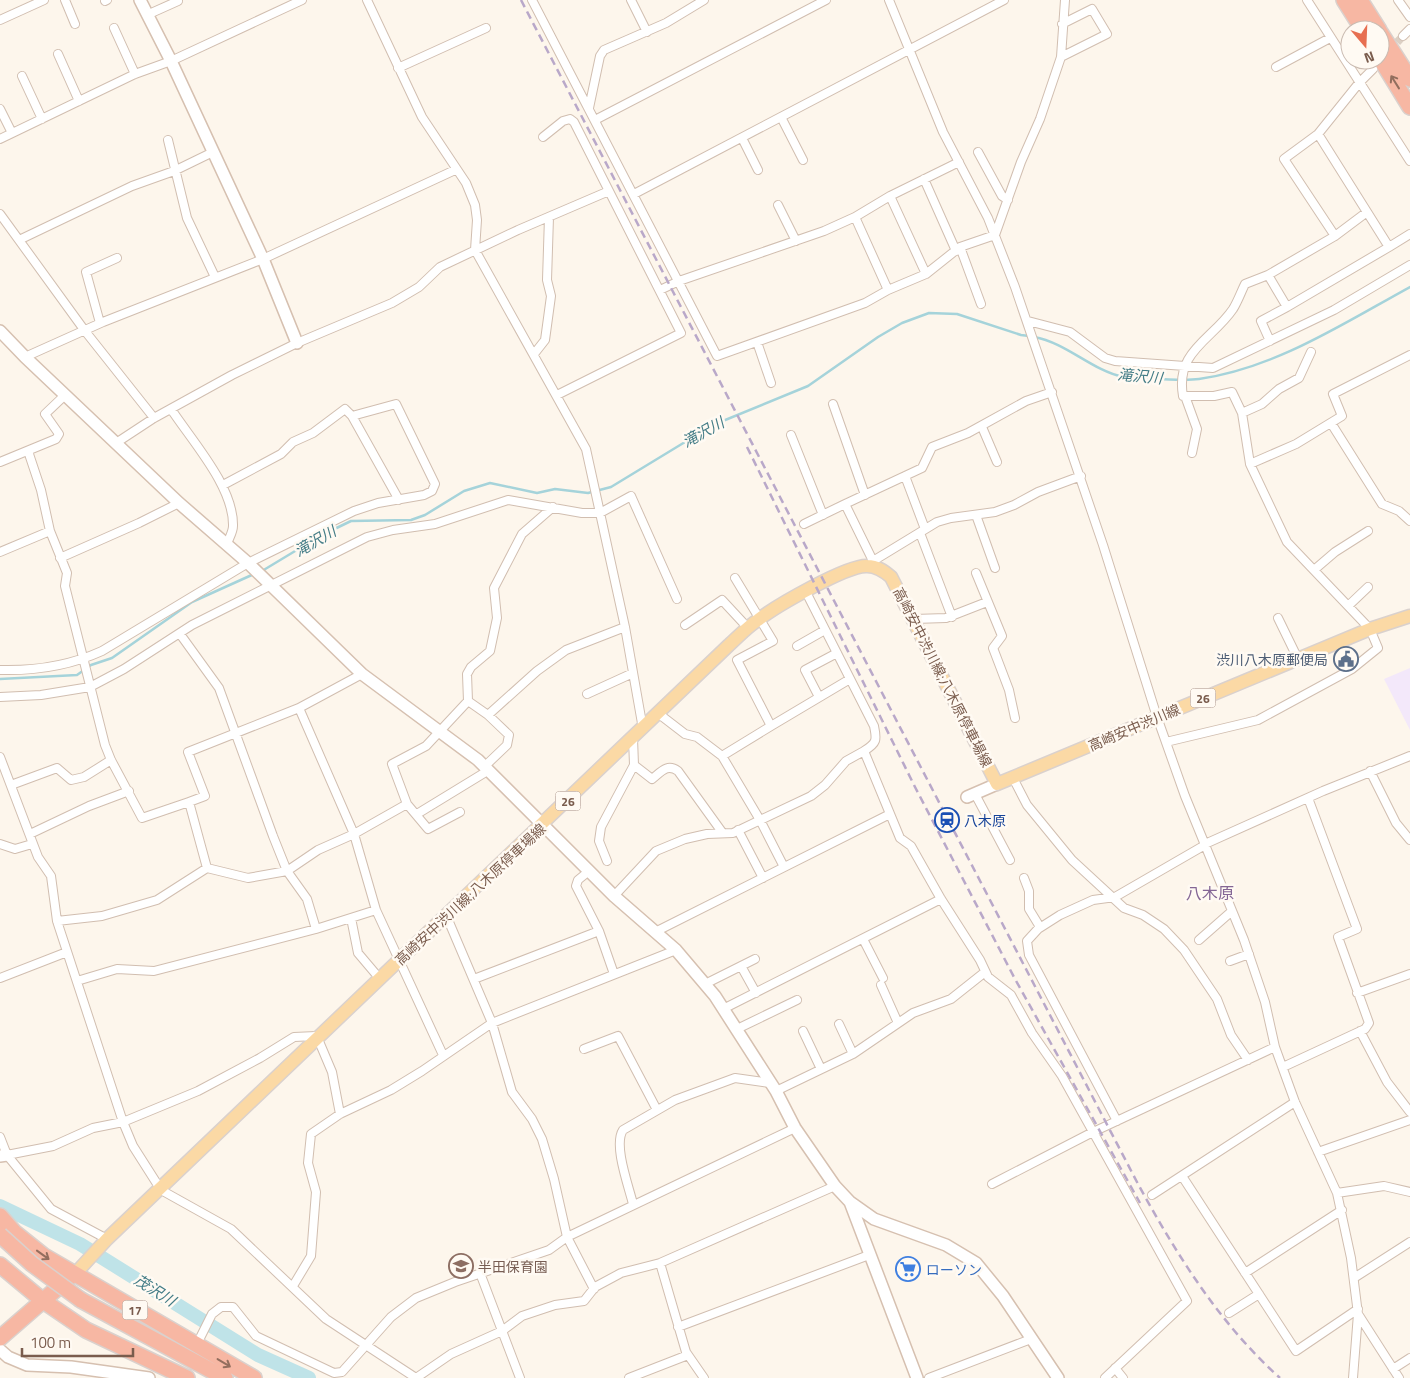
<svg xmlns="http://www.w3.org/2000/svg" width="1410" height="1378" viewBox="0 0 1410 1378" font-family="'Titillium Web','Noto Sans JP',sans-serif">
	<rect width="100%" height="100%" fill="#fdf6ec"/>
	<path fill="#f3e8fa" d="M1410,668V730L1384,679Z"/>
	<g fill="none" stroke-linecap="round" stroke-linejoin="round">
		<path stroke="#a5d3da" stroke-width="2.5" d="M1034,337C1067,343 1091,370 1123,377C1133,379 1144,378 1154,379C1169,379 1184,381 1199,379C1276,368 1344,323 1410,287
			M262,571L320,536L351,521L411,520L425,515L464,491L490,483L537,493L555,489L588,493L611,487L713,425L808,386L878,337L902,323L929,313L957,314L1021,335L1029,336
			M0,679L77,675L91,665L112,658L192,602L254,574"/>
		<path stroke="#bfe3e8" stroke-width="14" d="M0,1206L80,1244L258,1355L309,1378"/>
		<path stroke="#dcd0c4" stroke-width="8" stroke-dasharray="8 4" stroke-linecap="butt" d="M1389,51L1403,36"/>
		<defs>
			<path id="street" d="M65,0L75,24
				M367,0L422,117L466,183L475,205L477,220L475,250L586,449L625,627L643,729
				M532,0L717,356L865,303L888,290L926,274L960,247L995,235L1021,162L1040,119L1061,57L1065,0
				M631,0L647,32
				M889,0L943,132L988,218L1015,287L1103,545L1157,717L1185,796L1244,940L1265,1002L1275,1047L1295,1102L1337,1193L1351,1258L1358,1314L1353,1378
				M1307,0L1410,161
				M1398,0L1410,17
				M105,1L107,0
				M149,14L178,1
				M0,20L44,0
				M114,28L135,74
				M1403,36L1410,29
				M58,54L79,101
				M1061,57L1107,34L1092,9L1062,24
				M1276,67L1330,38
				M398,68L486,28
				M22,76L42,119
				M589,108L600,56L604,50L666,23L704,0
				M0,109L12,133
				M781,117L803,160
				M595,120L826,0
				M1318,134L1389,247L1287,307L1268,275L1335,236L1367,212
				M543,137L563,121L570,119L574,122L681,333L557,395
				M742,138L758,170
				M0,139L135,74L171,61L302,0
				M168,140L187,218L215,277
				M978,152L1002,196L1008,200
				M924,179L956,251
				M634,194L1004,0
				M890,196L926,274
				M778,205L796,241
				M0,214L85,331L154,418
				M855,217L888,290
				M1335,236L1284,159L1318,134L1359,83L1373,69
				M19,240L132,186L174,171L213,152
				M960,247L981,304
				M1389,247L1410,234
				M660,290L679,281L824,231L855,217L890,196L959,162
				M1028,321L1070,332L1105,358L1115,361L1213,368L1334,310L1410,265
				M100,323L86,272L117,258
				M1270,341L1261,321L1287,307
				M757,342L771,383
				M534,354L545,340L551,296L547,280L549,217
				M25,357L103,322L263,259L455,170
				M1185,396L1197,429L1192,453
				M833,404L865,495
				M171,409C192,441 234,487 233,526C233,532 229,538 227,544
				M1242,413L1262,404L1279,389L1299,378L1311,352
				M1331,423L1382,504L1399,511L1410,521
				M982,427L997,462
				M791,435L823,515
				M116,443L154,418L232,375L297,343L392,303L419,287L440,267L518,230L609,191
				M28,451L41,490L50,531L67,573L65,586L105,745L111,760L142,818L189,802L207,868L248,878L287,871L318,850L354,834L407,804
				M0,462L56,439L59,434L45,414L65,395
				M1250,464L1296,444L1342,416L1333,394L1410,355
				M905,476L925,529
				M223,485L281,454L293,442L313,433L345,409L352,416L399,500
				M976,515L995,568
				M804,524L845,504
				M920,533L952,617
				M0,552L50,531
				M60,558L139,523L179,503
				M873,561L845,504L922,468L932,447L968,433L1026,401L1052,392
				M873,564V561L937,522L951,518L995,512L1014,505L1038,492L1081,476
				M1314,570L1335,552L1368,531
				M976,573L1002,636L993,648L1009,690L1015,718
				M735,578L773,641L737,660L771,726L850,679
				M806,592L874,726C877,740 877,743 864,751L900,838L911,846L941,899L980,960L988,977L1011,995L1032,1033L1062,1076L1187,1301L1105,1378
				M1348,606L1368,587
				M1278,618L1298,659
				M914,619L946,618L987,602
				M685,625L722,600L748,628
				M180,634L219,688L273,836L287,871L307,899L316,929
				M797,646L825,630
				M0,670C36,671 69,666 102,651L248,563L354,511L378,503L424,495L432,491L435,484L396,404L352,416
				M587,694L633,673
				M0,697L41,695L90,687L124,669L192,625L367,537L393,530L435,524L508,500L582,513H600L631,496L677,599
				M819,697L805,670L837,653
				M468,701L488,715L537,671L566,650L625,627
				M299,708L354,834L376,910
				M659,714L685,734L697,737L722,756L760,820L784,867
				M633,738L634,765L652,779C661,772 667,763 678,771L722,832
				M1166,742L1258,720L1352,669L1378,648L1370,629L1287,542L1250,464L1242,413L1232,392L1214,396H1183C1175,351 1212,340 1233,309C1238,301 1241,292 1245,284L1268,275
				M722,756L771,726
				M0,757L38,857L51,876L57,921L123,1122L133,1146L161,1190L231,1229L326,1319L416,1378L451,1354L502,1331L522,1316L555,1305L584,1301L595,1287L621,1273L660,1263L835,1186
				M485,766L507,745L509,735L488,715
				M1370,771L1396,823L1410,840
				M1013,778L1027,805L1072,860L1124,908L1143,915L1164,929L1184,950L1217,999L1231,1035L1248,1060
				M11,785L57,768L71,780L84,777L111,760
				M975,794L1010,860
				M189,802L205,796L188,752L299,708L362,674
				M460,812L428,829L407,804L392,764L426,746L468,701L467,674L471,667L490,651L497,618L494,588L522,534L553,507
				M417,814L489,770
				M738,830L763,878
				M30,834L89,806L129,791
				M0,844L15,849L32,844
				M1205,844L1323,791L1410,756
				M607,861L599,841L601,827L634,765
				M589,871L578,880L576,886L599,931L614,974
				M1024,878L1029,891V909L1040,927
				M614,896L656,851L685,839L707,834L733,833L811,796L825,785L846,761L864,751
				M446,915L492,1023L512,1092L532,1119L542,1139L554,1179L567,1237L594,1289
				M351,918L358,953L380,979
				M57,921L102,916L157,900L207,868
				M655,932L890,814
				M863,939L883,978
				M1199,940L1232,911
				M1230,961L1249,954
				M741,966L756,993
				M0,978L67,952
				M474,979L599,931
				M77,981L117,969L154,971L316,929L376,910L443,1055
				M705,984L755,959
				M881,985L898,1023
				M1357,993L1410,974
				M723,1009L941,899
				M839,1024L853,1054
				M737,1029L797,1000
				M803,1031L821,1069
				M1360,1031L1387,1082L1410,1112
				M584,1049L618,1036L657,1110
				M1283,1067L1365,1029L1369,1023L1338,937L1357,929L1308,798
				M776,1091L853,1054L913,1013L951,999L985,972
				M1117,1121L1029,955L1027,941L1038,929L1060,915L1093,900L1115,897L1205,845
				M0,1137L7,1155L51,1209L107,1239
				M1318,1152L1410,1120
				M7,1155L53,1146L93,1128L123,1122L198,1091L260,1058L294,1037L316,1036L318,1039L332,1072L340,1114
				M1182,1176L1296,1351L1358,1309
				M992,1184L1091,1133L1275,1047
				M1337,1193L1384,1186L1410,1192
				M1152,1195L1295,1102
				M633,1204C629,1187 613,1145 623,1130L675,1100L735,1078L770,1083
				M660,1263L686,1352L704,1378
				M480,1273L520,1378
				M1245,1273L1342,1210
				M1354,1278L1410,1242
				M293,1286L311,1256L316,1192L308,1163L311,1134L340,1114L391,1090L422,1071L492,1023L676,950
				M1229,1313L1259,1294
				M1358,1314L1399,1378
				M678,1327L869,1255
				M196,1346L212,1314L221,1307H233L256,1336L334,1373L342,1372L391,1317L416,1298L455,1282L549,1250L567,1237L795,1128
				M1115,1368L1123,1378
				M1393,1369L1410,1358
				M629,1378L688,1355
				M929,1378L1031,1339"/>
			<path id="secondary" d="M140,0L171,61L263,259L297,343
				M0,331L25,357L179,503L248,563L362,674L478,760L614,896L676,950L715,996L776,1091L795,1128L835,1186L850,1202L874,1219L946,1245L976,1263L1003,1296L1058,1378
				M967,797L997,784
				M0,1156L7,1155
				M850,1202L917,1378
				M0,1350L8,1357L27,1365L71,1367L149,1378"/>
			<path id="primary" d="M75,1274L107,1239L729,645C738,637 747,627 758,620C776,606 847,565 867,566C877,566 884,571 891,577L997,784L1370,629L1410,616"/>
			<path id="highway" d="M1344,0L1363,30
				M1360,0L1379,30
				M1380,32L1410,79
				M1380,58L1410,107
				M0,1216L14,1232L44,1256L254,1378
				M0,1265L42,1300L86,1330L187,1378
				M81,1300L225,1378
				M0,1338L69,1278"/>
		</defs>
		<use href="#street" stroke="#d1beb0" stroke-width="10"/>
		<use href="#secondary" stroke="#d6c0b0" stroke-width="14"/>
		<use href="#primary" stroke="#dad1cd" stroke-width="15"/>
		<use href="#highway" stroke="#dad1cd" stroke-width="18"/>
		<use href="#street" stroke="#fff" stroke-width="8"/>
		<use href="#secondary" stroke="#fff" stroke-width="11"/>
		<use href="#primary" stroke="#fbd9a5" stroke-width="12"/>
		<use href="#highway" stroke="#f7b7a3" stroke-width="15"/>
		<path stroke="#b9a8c9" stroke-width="2.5" stroke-dasharray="8 5" stroke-linecap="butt" d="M521,0L1138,1184C1177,1255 1219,1323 1280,1378
			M747,447L915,787L1015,979L1140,1203"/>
		<defs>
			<path id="highway-bridge" d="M0,1235L32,1264L81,1300"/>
		</defs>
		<use href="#highway-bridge" stroke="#dad1cd" stroke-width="18" stroke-linecap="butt"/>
		<use href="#highway-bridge" stroke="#f7b7a3" stroke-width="15"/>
	</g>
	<defs><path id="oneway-shaft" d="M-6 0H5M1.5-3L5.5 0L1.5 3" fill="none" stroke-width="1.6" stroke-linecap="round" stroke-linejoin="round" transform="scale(1.25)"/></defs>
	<g stroke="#936e5e">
		<use href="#oneway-shaft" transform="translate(1395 82) rotate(-122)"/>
		<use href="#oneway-shaft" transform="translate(43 1255) rotate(36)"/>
		<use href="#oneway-shaft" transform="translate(224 1363) rotate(31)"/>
	</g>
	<defs>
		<symbol id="civic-ring" viewBox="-11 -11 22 22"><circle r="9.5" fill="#fffaf3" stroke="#5c6f8a" stroke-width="1.5"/><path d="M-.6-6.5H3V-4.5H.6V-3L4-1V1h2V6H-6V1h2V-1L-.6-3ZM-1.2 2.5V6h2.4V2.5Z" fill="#5c6f8a"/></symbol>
		<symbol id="station-ring" viewBox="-11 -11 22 22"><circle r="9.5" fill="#fffaf3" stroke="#1a4fb4" stroke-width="1.5"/><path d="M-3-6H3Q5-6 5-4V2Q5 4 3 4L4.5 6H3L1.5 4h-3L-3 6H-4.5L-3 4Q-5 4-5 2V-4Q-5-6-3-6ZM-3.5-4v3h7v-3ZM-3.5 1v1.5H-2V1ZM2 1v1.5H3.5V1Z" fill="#1a4fb4"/></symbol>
		<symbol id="school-ring" viewBox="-11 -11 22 22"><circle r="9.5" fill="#fffaf3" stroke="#8d6e63" stroke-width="1.5"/><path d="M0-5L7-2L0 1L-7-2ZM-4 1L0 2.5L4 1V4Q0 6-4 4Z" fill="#8d6e63"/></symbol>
		<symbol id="supermarket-ring" viewBox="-11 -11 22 22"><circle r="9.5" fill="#fffaf3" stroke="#3f7fe0" stroke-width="1.5"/><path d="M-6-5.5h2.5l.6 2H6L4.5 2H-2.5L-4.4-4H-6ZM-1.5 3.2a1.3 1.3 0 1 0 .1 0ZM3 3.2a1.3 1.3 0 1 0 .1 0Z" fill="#3f7fe0"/></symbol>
	</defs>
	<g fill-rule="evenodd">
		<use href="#civic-ring" x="1332" y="645" width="28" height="28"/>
		<use href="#station-ring" x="933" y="806" width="28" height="28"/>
		<use href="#school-ring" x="447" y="1252" width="28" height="28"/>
		<use href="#supermarket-ring" x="894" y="1255" width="28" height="28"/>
	</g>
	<g text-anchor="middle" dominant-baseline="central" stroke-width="5" stroke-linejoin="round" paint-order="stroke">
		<g fill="#fffaf3" stroke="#a28b7f" stroke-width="1">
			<rect x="1190.5" y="688.5" width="25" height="19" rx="4"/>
			<rect x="555.5" y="791.5" width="25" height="19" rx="4"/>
			<rect x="122.5" y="1300.5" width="25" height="19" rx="4"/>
		</g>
		<g font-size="12" font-weight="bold" fill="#7a5c4d">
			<text x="1203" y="698">26</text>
			<text x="568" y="801">26</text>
			<text x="135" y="1310">17</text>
		</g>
		<g font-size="14" fill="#4e5e75" stroke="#fffaf3" text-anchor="end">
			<text x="1328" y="659">渋川八木原郵便局</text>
		</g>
		<g font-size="14" fill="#7a5c4d" stroke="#fffaf3">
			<text transform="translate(943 677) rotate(63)">高崎安中渋川線;八木原停車場線</text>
			<text transform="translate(1134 727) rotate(-23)">高崎安中渋川線</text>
			<text transform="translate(470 894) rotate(-43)">高崎安中渋川線;八木原停車場線</text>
		</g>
		<g font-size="14" fill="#164399" stroke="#fffaf3" text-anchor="start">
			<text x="964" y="820">八木原</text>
		</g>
		<g font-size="14" fill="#785e54" stroke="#fffaf3" text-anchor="start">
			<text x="478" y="1266">半田保育園</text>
		</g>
		<g font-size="14" fill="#366cbe" stroke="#fffaf3" text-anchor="start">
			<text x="926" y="1269">ローソン</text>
		</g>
		<g font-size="15" font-style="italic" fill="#437c86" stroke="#fffaf3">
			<text transform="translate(1140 376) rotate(5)">滝沢川</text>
			<text transform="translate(703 432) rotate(-29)">滝沢川</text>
			<text transform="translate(315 541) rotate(-30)">滝沢川</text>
			<text transform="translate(155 1290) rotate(32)">茂沢川</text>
		</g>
		<g font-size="16" fill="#846695" stroke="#fffaf3">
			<text x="1210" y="893">八木原</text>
		</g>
	</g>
	<g transform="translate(1365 45) rotate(161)"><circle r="24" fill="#fffaf3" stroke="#cabbb1"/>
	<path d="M0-4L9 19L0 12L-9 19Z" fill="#e76f51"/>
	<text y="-8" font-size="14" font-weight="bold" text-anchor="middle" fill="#7a5c4d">N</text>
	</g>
	<path d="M22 1348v8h111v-8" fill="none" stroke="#7a5c4d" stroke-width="2.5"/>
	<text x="30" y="1348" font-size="15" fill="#7a5c4d" stroke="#fffaf3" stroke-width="4" paint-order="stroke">100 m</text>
</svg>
